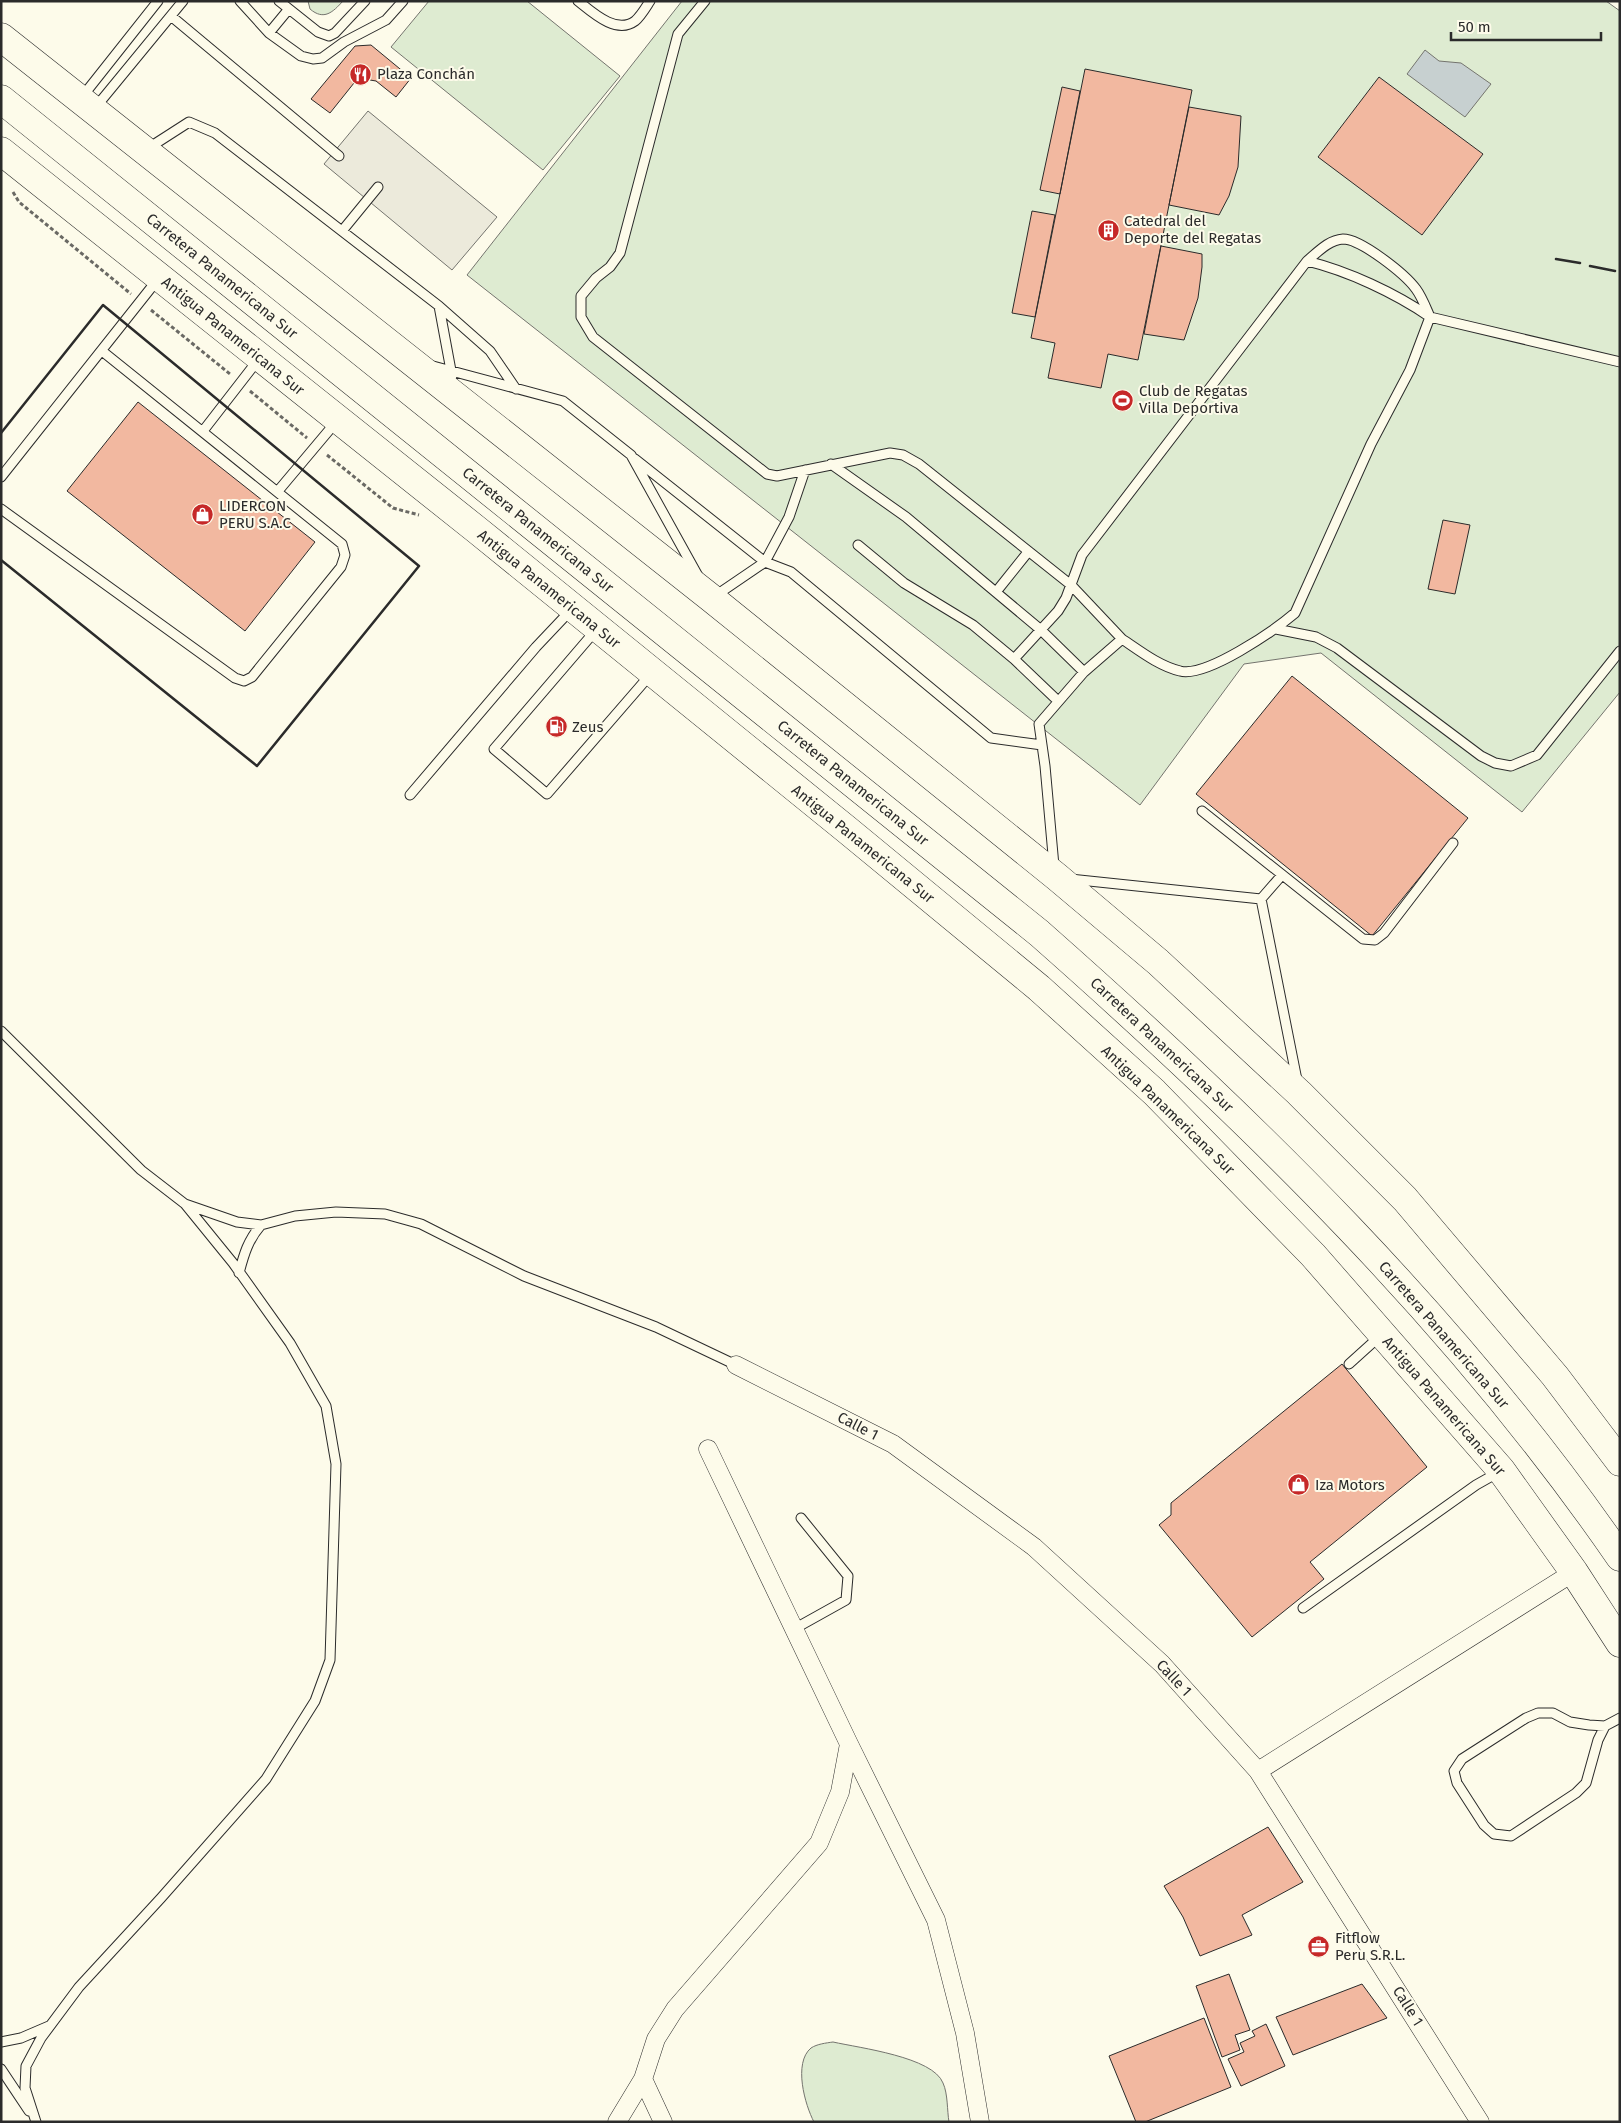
<svg xmlns="http://www.w3.org/2000/svg" width="1621" height="2123" viewBox="0 0 1621 2123" font-family="'Fira Sans',sans-serif">
	<rect width="100%" height="100%" fill="#fdfbea"/>
	<path fill="#deebd1" stroke="#74746e" d="M308,1H343C333,12 324,21 310,9Z
		M429,1H527L620,76L543,170L391,47Z
		M682,1H1606L1620,11V692L1522,812L1321,653L1244,664L1140,805L467,275Z
		M833,2042C860,2048 933,2057 943,2083C948,2094 947,2110 949,2122H814C805,2105 793,2063 811,2048C817,2044 826,2043 833,2042Z"/>
	<path fill="#eceadb" stroke="#74746e" d="M368,111L497,217L452,270L324,164Z"/>
	<path fill="#c7d0d0" stroke="#74746e" d="M1425,50L1439,61L1461,63L1491,84L1465,117L1407,74Z"/>
	<path fill="#f2b8a0" stroke="#2b2b2b" d="M371,45L411,78L396,97L376,81L358,78L330,113L311,99L355,46Z
		M1085,69L1192,90L1138,360L1108,354L1101,388L1048,378L1055,343L1031,338Z
		M1379,77L1483,154L1422,235L1318,157Z
		M1062,87L1080,91L1060,194L1040,190Z
		M1189,107L1241,116L1238,167L1229,196L1219,215L1169,205Z
		M1032,211L1055,215L1035,317L1012,313Z
		M1161,246L1202,254V267L1198,298L1184,340L1144,334Z
		M138,402L315,542L245,631L67,491Z
		M1443,520L1470,525L1455,594L1428,589Z
		M1292,676L1468,818L1372,936L1196,794Z
		M1342,1364L1427,1467L1310,1562L1324,1579L1252,1637L1159,1525L1171,1515V1503Z
		M1268,1827L1303,1882L1242,1915L1252,1935L1200,1956L1183,1917L1164,1886Z
		M1229,1974L1250,2030L1235,2035L1240,2050L1222,2057L1196,1986Z
		M1362,1984L1387,2018L1293,2055L1276,2017Z
		M1204,2018L1231,2087L1145,2122H1136L1109,2056Z
		M1266,2024L1285,2066L1241,2086L1228,2059L1244,2052L1240,2043L1255,2036L1252,2031Z"/>
	<g fill="none" stroke-linecap="round" stroke-linejoin="round">
		<defs>
			<path id="service" d="M240,1L269,33L301,56L313,59L322,58L344,42L386,20L403,1
				M279,1L318,32L329,36L335,33L365,1
				M578,1C592,12 616,35 635,21C641,16 646,7 650,1
				M705,1L678,34L620,253L610,267L596,278L581,296V317L593,337L767,474L777,476L890,453L903,455L919,464L1071,585L1122,639
				M171,16L339,156
				M269,33L288,10
				M82,97L158,1
				M95,108L183,1
				M147,149L189,122L215,133L439,306L452,376
				M342,231L378,187
				M1307,261C1317,253 1328,240 1343,239C1361,239 1405,274 1416,289C1422,297 1426,308 1430,317L1620,362
				M439,306L490,351L516,389
				M433,366L563,401L631,455L698,576
				M203,431L258,360
				M635,459L765,562L789,517L805,470
				M831,464L906,517L1041,630L1084,672
				M1,477L158,279
				M278,491L336,422
				M1,509L235,678L244,681L252,677L341,567L345,555L342,544L102,351
				M858,545L904,583L973,625L1014,659L1058,701
				M996,592L1028,552
				M715,596L765,562L791,572L991,738L1042,745
				M1276,629L1316,637L1337,648L1481,756L1495,763L1511,766L1537,755L1620,651
				M596,630L494,749L547,794L650,675
				M1014,659L1058,611L1066,598L1082,555L1307,261C1348,271 1395,293 1430,317L1410,370L1371,444L1295,613C1275,630 1206,678 1180,671C1159,666 1140,651 1122,639L1084,672L1039,724L1045,766L1054,866
				M410,795L536,647L571,610
				M1202,811L1363,939L1375,940L1384,933L1453,843
				M1070,879L1261,899L1297,1080
				M1261,899L1282,875
				M1,1031L141,1170L185,1204L237,1222L261,1225L295,1216L336,1212L385,1214L421,1224L524,1276L656,1327L736,1365
				M239,1273C244,1254 248,1240 261,1225
				M1349,1364L1380,1336
				M1303,1608L1476,1485L1499,1472
				M794,1629L846,1600L848,1576L801,1518
				M1605,1726L1598,1740L1586,1783L1576,1793L1511,1836L1494,1834L1484,1825L1457,1783L1454,1771L1462,1759L1526,1718L1538,1713H1553L1570,1722L1589,1725L1605,1726L1620,1718
				M1,2042L21,2038L49,2026
				M1,2069L29,2111
				M36,2122L25,2088L26,2066L41,2038L79,1987L161,1898L266,1779L315,1701L330,1660L336,1464L326,1406L290,1343L233,1263L185,1204"/>
			<path id="minor" d="M736,1365L893,1444L1034,1547L1162,1664L1258,1771L1480,2122
				M708,1449L849,1744L936,1920L965,2033L980,2122
				M1258,1771L1574,1572
				M643,2079L663,2122
				M617,2122L643,2079L656,2039L675,2009L819,1843L840,1792L849,1744"/>
			<path id="primary" d="M1,151L477,530L846,829L1039,988L1154,1092L1313,1255L1501,1470L1574,1572L1620,1643"/>
			<path id="motorway" d="M1,37L711,598L1057,877L1158,962L1299,1093L1405,1199L1555,1376L1620,1462
				M1,99L1039,933C1252,1121 1458,1322 1620,1557"/>
		</defs>
		<use href="#service" stroke="#2b2b2b" stroke-width="11"/>
		<use href="#minor" stroke="#2b2b2b" stroke-width="19"/>
		<use href="#primary" stroke="#2b2b2b" stroke-width="29"/>
		<use href="#motorway" stroke="#2b2b2b" stroke-width="29"/>
		<path stroke="#6a6964" stroke-width="3" stroke-dasharray="4 2.5" stroke-linecap="butt" d="M13,192L19,202L131,294
			M151,310L230,374
			M250,391L307,438
			M327,455L393,508L419,515"/>
		<use href="#service" stroke="#fdfbea" stroke-width="9"/>
		<use href="#minor" stroke="#fdfbea" stroke-width="18"/>
		<use href="#primary" stroke="#fdfbea" stroke-width="28"/>
		<use href="#motorway" stroke="#fdfbea" stroke-width="28"/>
		<path stroke="#2b2b2b" stroke-width="2.5" d="M1556,259L1580,263
			M1590,266L1615,271
			M1,433L103,305L419,566L257,766L1,560"/>
	</g>
	<defs>
		<symbol id="restaurant-disc" viewBox="-11 -11 22 22"><circle r="9.5" fill="#c62828" stroke="#fdfbea"/><path d="M-5-6h1v4h1v-4h1v4h1v-4h1v5L-1.5 .5V6h-2V.5L-5-1ZM5-6V6H3V1.5H1.5Q1.5-4 5-6Z" fill="#fff"/></symbol>
		<symbol id="building-disc" viewBox="-11 -11 22 22"><circle r="9.5" fill="#c62828" stroke="#fdfbea"/><path d="M-4-6H4V6H1V3H-1V6H-4ZM-2.5-4.3h1.7v1.8h-1.7ZM.8-4.3h1.7v1.8H.8ZM-2.5-1h1.7V.8h-1.7ZM.8-1h1.7V.8H.8Z" fill="#fff"/></symbol>
		<symbol id="stadium-disc" viewBox="-11 -11 22 22"><circle r="9.5" fill="#c62828" stroke="#fdfbea"/><path d="M0-5a6.5 5 0 1 0 0 10a6.5 5 0 1 0 0-10ZM-3.5-1.8h7v3.6h-7Z" fill="#fff"/></symbol>
		<symbol id="shop-disc" viewBox="-11 -11 22 22"><circle r="9.5" fill="#c62828" stroke="#fdfbea"/><path d="M-5-2.5h2.3a2.7 3.5 0 0 1 5.4 0H5L5.5 6h-11ZM-1.5-2.5h3a1.5 2.3 0 0 0-3 0Z" fill="#fff"/></symbol>
		<symbol id="fuel-disc" viewBox="-11 -11 22 22"><circle r="9.5" fill="#c62828" stroke="#fdfbea"/><path d="M-5.5-6h7V0h2V4h1.3V-2.5L3-4.5l.8-.8L6-3V5H2.5V1h-1V6h-7ZM-4.2-4.7v3.2H.2V-4.7Z" fill="#fff"/></symbol>
		<symbol id="office-disc" viewBox="-11 -11 22 22"><circle r="9.5" fill="#c62828" stroke="#fdfbea"/><path d="M-6-3h4V-5.5h4V-3h4V5H-6ZM-1-4.5V-3h2v-1.5ZM-6 0V1H6V0Z" fill="#fff"/></symbol>
	</defs>
	<g fill-rule="evenodd">
		<use href="#restaurant-disc" x="348" y="62" width="25" height="25"/>
		<use href="#building-disc" x="1096" y="218" width="25" height="25"/>
		<use href="#stadium-disc" x="1110" y="388" width="25" height="25"/>
		<use href="#shop-disc" x="190" y="502" width="25" height="25"/>
		<use href="#fuel-disc" x="544" y="714" width="25" height="25"/>
		<use href="#shop-disc" x="1286" y="1472" width="25" height="25"/>
		<use href="#office-disc" x="1306" y="1934" width="25" height="25"/>
	</g>
	<g text-anchor="middle" dominant-baseline="central" stroke-width="4" stroke-linejoin="round" paint-order="stroke">
		<g font-size="15" fill="#2b2b2b" stroke="#fdfbea" text-anchor="start">
			<text x="377" y="74">Plaza Conchán</text>
			<text x="1124" y="221">Catedral del<tspan x="1124" dy="17">Deporte del Regatas</tspan></text>
			<text x="1139" y="391">Club de Regatas<tspan x="1139" dy="17">Villa Deportiva</tspan></text>
			<text x="219" y="506">LIDERCON<tspan x="219" dy="17">PERU S.A.C</tspan></text>
			<text x="572" y="727">Zeus</text>
			<text x="1315" y="1485">Iza Motors</text>
			<text x="1335" y="1938">Fitflow<tspan x="1335" dy="17">Peru S.R.L.</tspan></text>
		</g>
		<g font-size="15" fill="#2b2b2b" stroke="#fdfbea">
			<text transform="translate(222 276) rotate(39)">Carretera Panamericana Sur</text>
			<text transform="translate(233 336) rotate(39)">Antigua Panamericana Sur</text>
			<text transform="translate(538 530) rotate(39)">Carretera Panamericana Sur</text>
			<text transform="translate(549 589) rotate(39)">Antigua Panamericana Sur</text>
			<text transform="translate(853 783) rotate(39)">Carretera Panamericana Sur</text>
			<text transform="translate(863 844) rotate(39)">Antigua Panamericana Sur</text>
			<text transform="translate(1162 1045) rotate(43)">Carretera Panamericana Sur</text>
			<text transform="translate(1168 1110) rotate(44)">Antigua Panamericana Sur</text>
			<text transform="translate(1444 1335) rotate(49)">Carretera Panamericana Sur</text>
			<text transform="translate(1444 1406) rotate(49)">Antigua Panamericana Sur</text>
			<text transform="translate(858 1426) rotate(27)">Calle 1</text>
			<text transform="translate(1174 1678) rotate(47)">Calle 1</text>
			<text transform="translate(1408 2006) rotate(58)">Calle 1</text>
		</g>
	</g>
	<rect width="1621" height="2123" fill="none" stroke="#2b2b2b" stroke-width="5"/>
	<path d="M1451 32v8h150v-8" fill="none" stroke="#2b2b2b" stroke-width="2.5"/>
	<text x="1458" y="32" font-size="15" fill="#2b2b2b" stroke="#fdfbea" stroke-width="4" paint-order="stroke">50 m</text>
</svg>
